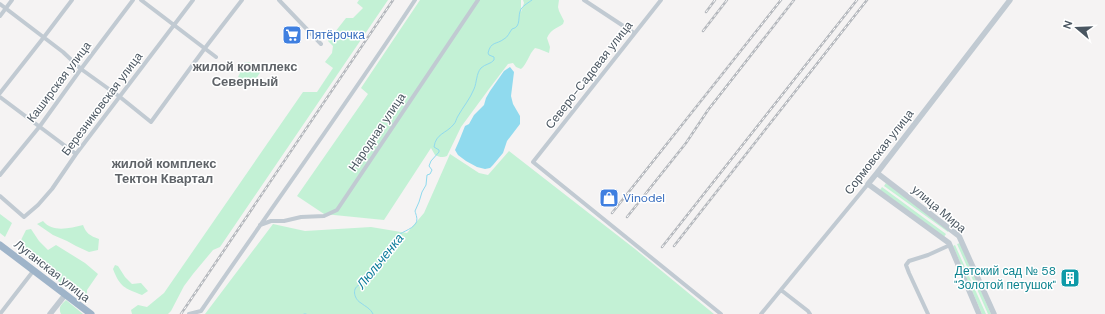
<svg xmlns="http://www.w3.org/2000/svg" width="1105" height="314" viewBox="0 0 1105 314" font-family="'DM Sans',sans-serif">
	<rect width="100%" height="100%" fill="#f5f3f3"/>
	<path fill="#c3f1d5" d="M359,0H388L220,247L213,250L193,274L184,286L171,311L168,314H132L131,310L138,305L147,307L164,293L303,92H317L333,68L325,62L332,53L333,46L328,41L346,18H353L363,8L357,3Z
		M420,0H521V12L524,3L523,0H559L558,7L559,11L564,21L563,24C556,29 551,29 547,38L550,47L549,53L539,49L535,48C529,54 527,64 521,69L516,67L513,63L508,64L489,89L461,127L447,156C443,158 439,157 435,155L431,148L384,220L324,214L297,196L368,94L361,88Z
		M249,62L261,71L254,82L255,83L254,85L249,83L248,84L238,77L240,73L237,71L243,63Z
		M509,151L635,249L714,314H205L273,224L305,231L371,227L407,233L424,213L450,154L479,173L488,175Z
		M886,183L949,230L948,232L884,186Z
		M882,187L946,234L944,237L880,190Z
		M0,214L12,223L5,237L0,233Z
		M43,221C53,233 70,228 83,225C86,233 90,236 99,239L98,250L89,252L76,246L67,241L53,235L37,224Z
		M31,229L39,241L48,250L56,245L85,263L98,274L87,290V294L86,296L81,299L19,250L20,242L26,230Z
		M960,243L991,314H988L957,244Z
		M955,245L986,314H982L953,246Z
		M115,265L118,266L125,277L132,284L141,283L148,291L142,295C124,288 120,287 113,269Z
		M66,300L83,314H61C58,307 61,305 66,300Z"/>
	<path fill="#90daee" d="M510,67L514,72L511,96L513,104L520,116V124L507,141L503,153L493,165L490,168L485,169L477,167L466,161L458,155L455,150L459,141L465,126L469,124L474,115L484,105L486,98L490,91L504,71Z"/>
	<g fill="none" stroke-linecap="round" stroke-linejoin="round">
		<path stroke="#90daee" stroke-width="1" d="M304,314H306
			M373,314C370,308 366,307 361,303C355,300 351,289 359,285C362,283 361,285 365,282C369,279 369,272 373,268C385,265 383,259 388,250C390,246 393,242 395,239C400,231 411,231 416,223C418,219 416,215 415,211L419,202L422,192L426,185L427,175L430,174L432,170L429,166L431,161L439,152V150L434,147C436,133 446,134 454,124C456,122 456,119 458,116C463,107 470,99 474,89C477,82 476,74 481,68C485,64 491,64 494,60V57L489,55L488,53C491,41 496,45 504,39C508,37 509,33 512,29C522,27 517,16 521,9C524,5 528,3 532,0"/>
		<path stroke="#c1cad2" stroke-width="4" d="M141,0L216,57
			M279,0L321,44
			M584,0L634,33
			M661,0L533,162L721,314
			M0,4L63,52L81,69L120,97L151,122L205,48L242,0
			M0,16L12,0
			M0,93L44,37L72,0
			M0,97L76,154
			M0,175L40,126L81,69L133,0
			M0,196L24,217L38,205L52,189L76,154L193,0
			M260,225L271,221H284L301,217L324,216L337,210L478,0
			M781,290L808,311L810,314
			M0,314L34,270
			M189,314L201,311C272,207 346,105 415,0
			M761,314L868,184
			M928,314L909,273L906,265L909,261L928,255L950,245"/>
		<path stroke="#c1cad2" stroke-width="5.5" d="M877,173L959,236L994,314
			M50,314L65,295
			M979,314L949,243L868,184L877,173L1010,0"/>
		<path stroke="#9fb4c9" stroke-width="7" d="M0,245L91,314"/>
		<defs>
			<path id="rail" d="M706,12L715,0
				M703,31L727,0
				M612,213L781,0
				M627,217L686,143L708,110L794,0
				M674,246L867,0
				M662,247L857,0
				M181,314L393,0"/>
		</defs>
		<use href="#rail" stroke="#b5b8bd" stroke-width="2.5"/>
		<use href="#rail" stroke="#fff" stroke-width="1" stroke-dasharray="3" stroke-linecap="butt"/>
	</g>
	<defs>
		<symbol id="supermarket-square" viewBox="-11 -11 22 22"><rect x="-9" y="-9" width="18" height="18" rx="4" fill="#3f7fe0" stroke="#fff"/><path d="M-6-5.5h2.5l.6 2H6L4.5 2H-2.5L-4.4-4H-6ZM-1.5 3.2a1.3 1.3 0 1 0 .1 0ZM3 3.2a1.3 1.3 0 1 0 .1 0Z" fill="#fff"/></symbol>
		<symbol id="shop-square" viewBox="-11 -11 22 22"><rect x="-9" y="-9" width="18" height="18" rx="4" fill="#3f7fe0" stroke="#fff"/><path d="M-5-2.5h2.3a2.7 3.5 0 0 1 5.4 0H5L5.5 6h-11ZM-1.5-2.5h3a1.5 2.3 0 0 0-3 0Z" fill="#fff"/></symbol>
		<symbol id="building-square" viewBox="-11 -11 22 22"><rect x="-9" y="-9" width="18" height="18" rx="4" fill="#0f9aa8" stroke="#fff"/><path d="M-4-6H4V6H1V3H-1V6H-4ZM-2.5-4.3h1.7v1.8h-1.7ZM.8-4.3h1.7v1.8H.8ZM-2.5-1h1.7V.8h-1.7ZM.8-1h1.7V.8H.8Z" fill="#fff"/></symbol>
	</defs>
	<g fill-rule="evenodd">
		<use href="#supermarket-square" x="281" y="24" width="22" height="22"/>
		<use href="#shop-square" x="598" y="187" width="22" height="22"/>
		<use href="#building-square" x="1059" y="267" width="22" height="22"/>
	</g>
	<g text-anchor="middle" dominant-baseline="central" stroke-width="3" stroke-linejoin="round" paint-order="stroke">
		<g font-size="12" fill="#366cbe" stroke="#fff" text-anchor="start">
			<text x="306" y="35">Пятёрочка</text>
			<text x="623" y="198">Vinodel</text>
		</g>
		<g font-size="12" fill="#4a5661" stroke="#fff">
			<text transform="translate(589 75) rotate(-52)">Северо-Садовая улица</text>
			<text transform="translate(59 82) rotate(-53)">Каширская улица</text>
			<text transform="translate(102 104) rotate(-53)">Березниковская улица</text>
			<text transform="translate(377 132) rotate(-56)">Народная улица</text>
			<text transform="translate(879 152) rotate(-52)">Сормовская улица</text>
			<text transform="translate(939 209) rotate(40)">улица Мира</text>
			<text transform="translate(52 271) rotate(38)">Луганская улица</text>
		</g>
		<g font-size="12" fill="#0d838f" stroke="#fff" text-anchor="end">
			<text x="1056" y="271">Детский сад № 58<tspan x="1056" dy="14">"Золотой петушок"</tspan></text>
		</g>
		<g font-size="13" font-weight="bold" fill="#5f6368" stroke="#fff">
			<text x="245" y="66">жилой комплекс<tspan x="245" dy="15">Северный</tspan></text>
			<text x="164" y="163">жилой комплекс<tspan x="164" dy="15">Тектон Квартал</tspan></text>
		</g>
		<g font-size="13" font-style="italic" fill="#0c7c9b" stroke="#fff">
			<text transform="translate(380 261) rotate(-51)">Люльченка</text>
		</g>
	</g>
	<g transform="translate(1077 28) rotate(289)" stroke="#ffffff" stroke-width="3" paint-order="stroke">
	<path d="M0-3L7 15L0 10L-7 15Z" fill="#4a5661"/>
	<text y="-6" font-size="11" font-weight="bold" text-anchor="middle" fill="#4a5661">N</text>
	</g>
</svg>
